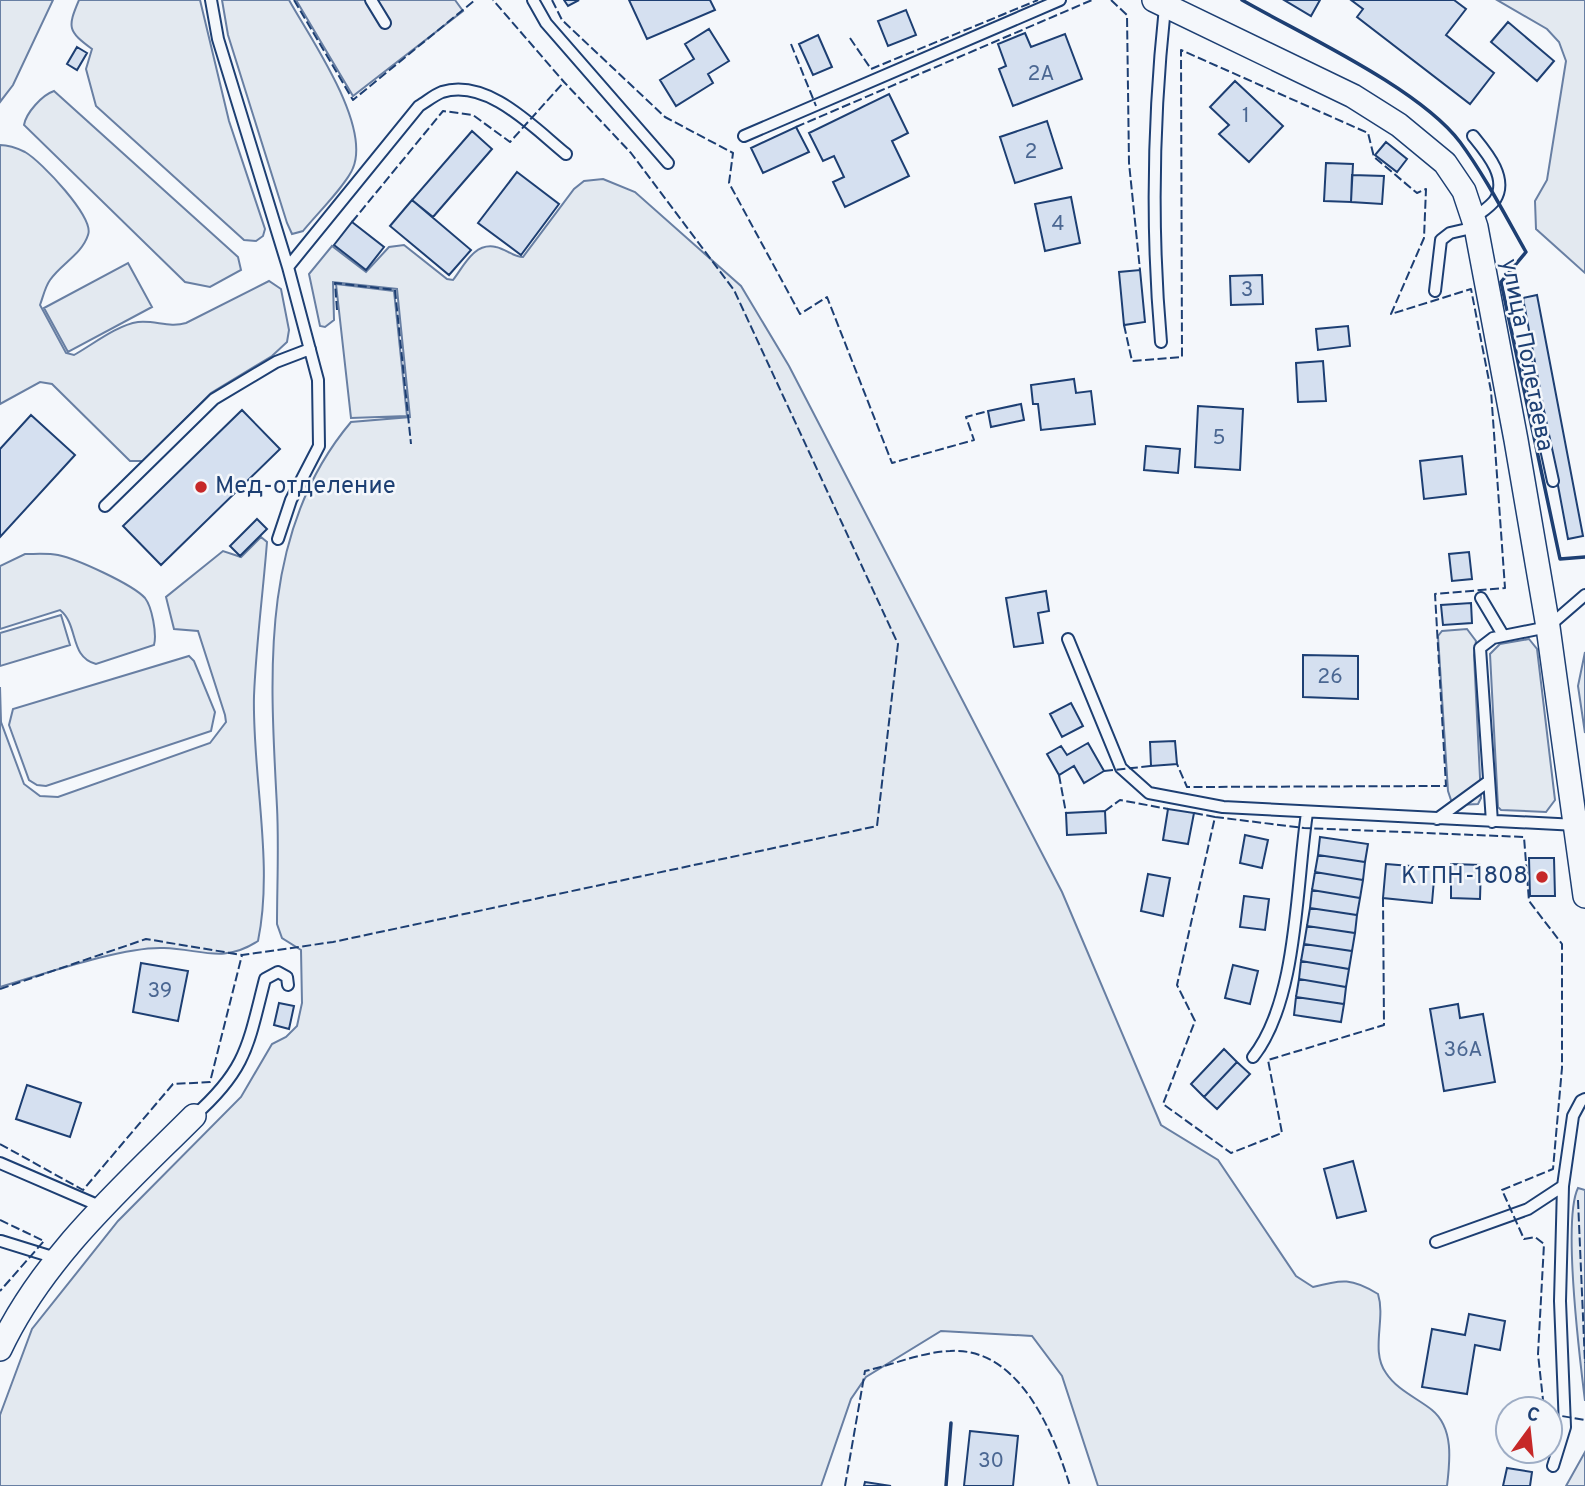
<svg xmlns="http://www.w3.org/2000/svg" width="1585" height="1486" viewBox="0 0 1585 1486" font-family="Overpass,sans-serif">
	<rect width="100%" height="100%" fill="#f4f7fb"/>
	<path fill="#e3e9f0" stroke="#687fa3" stroke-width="2" d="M0,0H53L13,85L0,102Z
		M79,0H200L229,121L265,229L263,236L256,241L244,240L96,106L86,69L92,49C68,31 67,28 79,0Z
		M222,0H289C310,38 371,124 353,168C347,184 315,216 303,231L292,234L287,223L228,35Z
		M1497,0H1585V273L1536,229L1535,201L1547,180L1566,61L1559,42L1547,29Z
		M54,91L238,257L241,270L210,287L185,282L24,125C26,113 42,95 54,91Z
		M0,145C9,145 17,148 25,152C41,161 95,218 88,235C82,254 61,264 50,280C45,287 43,297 40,305L66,353L74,355C92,345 117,325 138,322C155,320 169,328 186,323L269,281L281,289L289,330L287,342L272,356L211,393L143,461H130L52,384L40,382L0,404Z
		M603,179L635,192L741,286L789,366L1062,892L1161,1125L1218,1160L1296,1276L1313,1287C1342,1279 1352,1278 1378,1294C1386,1319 1370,1351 1386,1373C1397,1390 1417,1398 1432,1410C1454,1428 1450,1461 1447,1486H1098L1062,1376L1032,1336L941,1331L866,1377L851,1399L821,1486H0V1415L32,1329L118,1221L241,1097L272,1044L286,1037L297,1026L302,1003L301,950L282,938L277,924C277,886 279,846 277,807C270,674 259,531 351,422L410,417L397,289L333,282L334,320L325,327L320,326L309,274L332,246L366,272L389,247L404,245L447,279L453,280C464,266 474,242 496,247C506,249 513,257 523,257L574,189L584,181Z
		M128,263L152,307L68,352L44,308Z
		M336,284L394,291L407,416L351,418Z
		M261,537L267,542C263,593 256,645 254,696C252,774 274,864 258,941C223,964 201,949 164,948C123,946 41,975 0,987V687L1,722L24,784L40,796L58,797L210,743L226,722L225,715L198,631L174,629L166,597L223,551L241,557Z
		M25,554C36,554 48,553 58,555C77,559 132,584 145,598C152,607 157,634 154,645L96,664C69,657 79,625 60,610L0,629V566Z
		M61,615L70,645L0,666V633Z
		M1467,629L1476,641L1474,655L1481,798L1478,804L1459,805L1451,800L1448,791L1438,636L1442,631Z
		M1529,639L1537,649L1555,800L1546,812L1501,810L1498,807L1490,654L1500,644Z
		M1585,652V733L1578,686Z
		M189,656L194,661L215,712L211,731L46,786L37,785L29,780L9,725L13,709Z
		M1578,1188L1585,1190V1401C1580,1360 1562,1220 1578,1188Z
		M1585,1452V1486H1566Z"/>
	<path fill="#e3e8f0" stroke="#687fa3" stroke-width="2" d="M296,0H455L463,11L353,96Z"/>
	<path fill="#d5e0f0" stroke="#1d3f73" stroke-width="2" d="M564,0H579L568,6Z
		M629,0H710L715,10L647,39Z
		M1284,0H1320L1311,16Z
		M1351,0H1454L1466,9L1446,35L1494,73L1470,104L1357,17L1363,9Z
		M906,10L916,35L888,46L878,21Z
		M1508,22L1554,61L1537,81L1491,42Z
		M709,29L729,61L708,74L713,83L676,106L660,80L694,59L685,44Z
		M1025,33L1031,47L1065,34L1082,79L1013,106L999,69L1006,66L998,44Z
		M818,35L832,67L813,75L799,44Z
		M77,47L87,53L77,70L67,64Z
		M1235,81L1283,126L1249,162L1219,134L1229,125L1210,107Z
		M889,94L908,133L892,141L909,176L845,207L833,182L844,177L834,156L823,161L809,133Z
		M1047,121L1062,168L1015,183L1000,137Z
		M796,127L809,152L763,173L751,148Z
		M472,131L492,149L433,217L412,200Z
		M1386,142L1407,159L1397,172L1375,155Z
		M1326,163L1353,164L1351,202L1324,201Z
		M517,172L559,204L521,255L478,223Z
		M1352,175L1384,176L1382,204L1351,202Z
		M1071,197L1080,243L1045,251L1035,204Z
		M412,200L471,250L449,275L390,226Z
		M352,222L384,247L366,270L334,245Z
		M1140,270L1145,322L1124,325L1119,272Z
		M1262,275L1263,304L1231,305L1230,276Z
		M1537,295L1583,536L1568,539L1523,298Z
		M1348,326L1350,346L1318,350L1316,329Z
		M1323,361L1326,401L1298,402L1296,363Z
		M1074,379L1076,393L1091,391L1095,424L1041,430L1038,404H1033L1031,385Z
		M1021,404L1024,420L991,427L988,411Z
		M1198,406L1243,409L1240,470L1195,467Z
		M242,410L280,449L161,565L123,526Z
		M31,415L75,455L0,537V449Z
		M1146,446L1180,449L1178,473L1144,470Z
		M1462,456L1466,494L1424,499L1420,461Z
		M257,519L267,529L240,556L230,546Z
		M1469,552L1472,579L1452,581L1449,554Z
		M1046,591L1049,611L1038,613L1043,643L1014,647L1006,598Z
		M1471,603L1472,623L1443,625L1441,605Z
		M1303,655L1358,656V699L1303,697Z
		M1071,703L1083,726L1062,737L1050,714Z
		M1175,741L1177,764L1151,766L1150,742Z
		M1088,743L1104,771L1084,783L1074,766L1059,775L1047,754L1061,746L1067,755Z
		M1168,809L1194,813L1188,844L1163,840Z
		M1105,811L1106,833L1067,835L1066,813Z
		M1245,835L1268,840L1262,868L1240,863Z
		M1320,837L1368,844L1365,862L1318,855Z
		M1318,855L1365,862L1363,880L1315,872Z
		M1529,858H1554L1555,896H1530Z
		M1386,864L1435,868L1432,903L1383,898Z
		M1451,864L1481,865L1480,899L1451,898Z
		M1315,872L1363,880L1360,898L1312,890Z
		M1148,874L1170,878L1163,916L1141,911Z
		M1312,890L1360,898L1357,915L1310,908Z
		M1244,896L1269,899L1265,930L1240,927Z
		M1310,908L1357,915L1355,933L1307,926Z
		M1307,926L1355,933L1352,951L1304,944Z
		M1304,944L1352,951L1349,969L1301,961Z
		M1301,961L1349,969L1346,987L1299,979Z
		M141,963L188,971L178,1021L133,1012Z
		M1233,965L1258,971L1250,1004L1225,998Z
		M1299,979L1346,987L1344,1004L1296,997Z
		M1296,997L1344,1004L1341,1022L1294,1015Z
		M279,1003L294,1006L289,1029L274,1025Z
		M1458,1004L1460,1018L1483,1014L1495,1082L1444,1091L1430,1009Z
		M1224,1049L1237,1062L1204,1097L1191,1084Z
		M1237,1062L1250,1074L1217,1109L1204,1097Z
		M27,1085L81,1103L70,1137L16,1119Z
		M1353,1161L1366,1211L1337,1218L1324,1169Z
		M1469,1314L1505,1321L1500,1350L1475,1345L1467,1394L1422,1387L1432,1329L1465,1335Z
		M970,1431L1018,1436L1013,1486H964Z
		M1507,1468L1532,1472L1530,1486H1503Z
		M865,1482L891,1486H864Z"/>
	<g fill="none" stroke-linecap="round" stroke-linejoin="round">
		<defs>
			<path id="lane" d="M211,0L218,39L288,267L318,380L319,446L291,500L278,539
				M371,0L385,23
				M533,0L546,23L668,163
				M744,136L1060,0
				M1473,136C1486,152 1509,178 1495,200C1490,207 1480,213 1474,218
				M288,267L419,106C426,102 434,95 442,92C488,78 534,128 566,154
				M1435,291L1441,240L1450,233L1476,227
				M1161,342C1151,230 1153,119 1165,7
				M1528,366L1553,481
				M105,506L214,399L276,362L310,349
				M1481,598L1503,635
				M1068,639L1121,768L1149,793L1223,807L1577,825
				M1437,819L1489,781
				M1492,822L1480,648L1493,638L1548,627L1585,595
				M1253,1057C1298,1000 1296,885 1307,813
				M194,1116C247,1069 248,1045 265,979L278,972L287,977L288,985
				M0,1163L102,1207
				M1,1241L59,1259
				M1436,1242L1528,1209L1563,1186
				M1553,1466L1565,1427L1560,1301L1563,1186L1573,1116L1581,1101L1585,1099"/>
			<path id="street" d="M1154,0L1353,96L1399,125L1445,163L1464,191L1476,227L1516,440L1548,627L1585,896
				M0,1349C43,1257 124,1186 194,1116"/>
		</defs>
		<use href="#lane" stroke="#1d3f73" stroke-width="14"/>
		<use href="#street" stroke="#1d3f73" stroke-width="26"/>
		<use href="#lane" stroke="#f4f7fb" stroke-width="10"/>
		<use href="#street" stroke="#f4f7fb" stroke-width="23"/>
		<path stroke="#1d3f73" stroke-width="2" stroke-dasharray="9 3.5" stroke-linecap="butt" d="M294,0L353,100L475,0
			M552,0L562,20L665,117L733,153L729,183L800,314L827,297L892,463L974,440L966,417L988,411
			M1111,0L1127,15L1129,163L1140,270
			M850,38L871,69L1038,0
			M791,44L816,106
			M796,127L1092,0
			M352,222L443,111L473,115L510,142L564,82
			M337,310L335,283L395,290L411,444
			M1124,325L1132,361L1182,357L1181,50L1368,133L1374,157L1417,193L1426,189L1424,238L1391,314L1471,289L1491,391L1505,588L1435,594L1446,786L1187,787L1177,764
			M1104,771L1151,766
			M1059,775L1066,813
			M1105,811L1120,800L1168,809
			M1194,813L1215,817
			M1383,898L1384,1025L1268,1060L1282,1133L1231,1153L1163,1104L1195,1021L1177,985L1215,817L1304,828L1524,837L1529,901L1562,944V1068L1553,1169L1502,1190L1524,1239L1535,1237L1544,1244L1538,1354L1544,1409
			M0,989L146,939L242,955L333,942L877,826L898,644L734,290L631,153L564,82L493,0
			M0,1144L83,1190L173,1084L210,1082L242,955
			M1578,1200L1585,1363
			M0,1220L44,1241L0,1291
			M1550,1414L1585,1420
			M845,1486L865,1371C892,1365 922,1352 950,1351C1019,1347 1053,1431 1070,1486"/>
		<path stroke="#1d3f73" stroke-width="3.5" d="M1242,0C1303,35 1419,88 1460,142C1485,176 1505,215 1526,252L1501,282L1560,559L1585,557
			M946,1486L951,1423"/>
	</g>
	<g fill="#c62828" stroke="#f4f7fb" stroke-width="2.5">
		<circle cx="201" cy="487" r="7"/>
		<circle cx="1542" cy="877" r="7"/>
	</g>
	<g text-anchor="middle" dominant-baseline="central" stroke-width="5" stroke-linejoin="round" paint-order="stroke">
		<g font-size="21" fill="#4b6792">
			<text x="1041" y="74">2А</text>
			<text x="1246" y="116">1</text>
			<text x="1031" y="152">2</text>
			<text x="1058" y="224">4</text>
			<text x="1247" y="290">3</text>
			<text x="1219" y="438">5</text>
			<text x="1330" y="677">26</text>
			<text x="160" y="991">39</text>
			<text x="1463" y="1050">36А</text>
			<text x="991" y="1461">30</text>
		</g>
		<g font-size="24" fill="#1d3f73" stroke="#f4f7fb">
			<text transform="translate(1526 355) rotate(79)">улица Полетаева</text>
		</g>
		<g font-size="24" fill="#1d3f73" stroke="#f4f7fb" text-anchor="start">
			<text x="215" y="487">Мед-отделение</text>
			<text x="1528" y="877" text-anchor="end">КТПН-1808</text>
		</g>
	</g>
	<g transform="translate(1529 1430) rotate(15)"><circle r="33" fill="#f4f7fb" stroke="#9eadc5" stroke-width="2"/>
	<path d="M0-5L12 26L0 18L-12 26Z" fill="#c62828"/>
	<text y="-10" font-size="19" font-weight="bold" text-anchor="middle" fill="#1d3f73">С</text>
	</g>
</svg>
